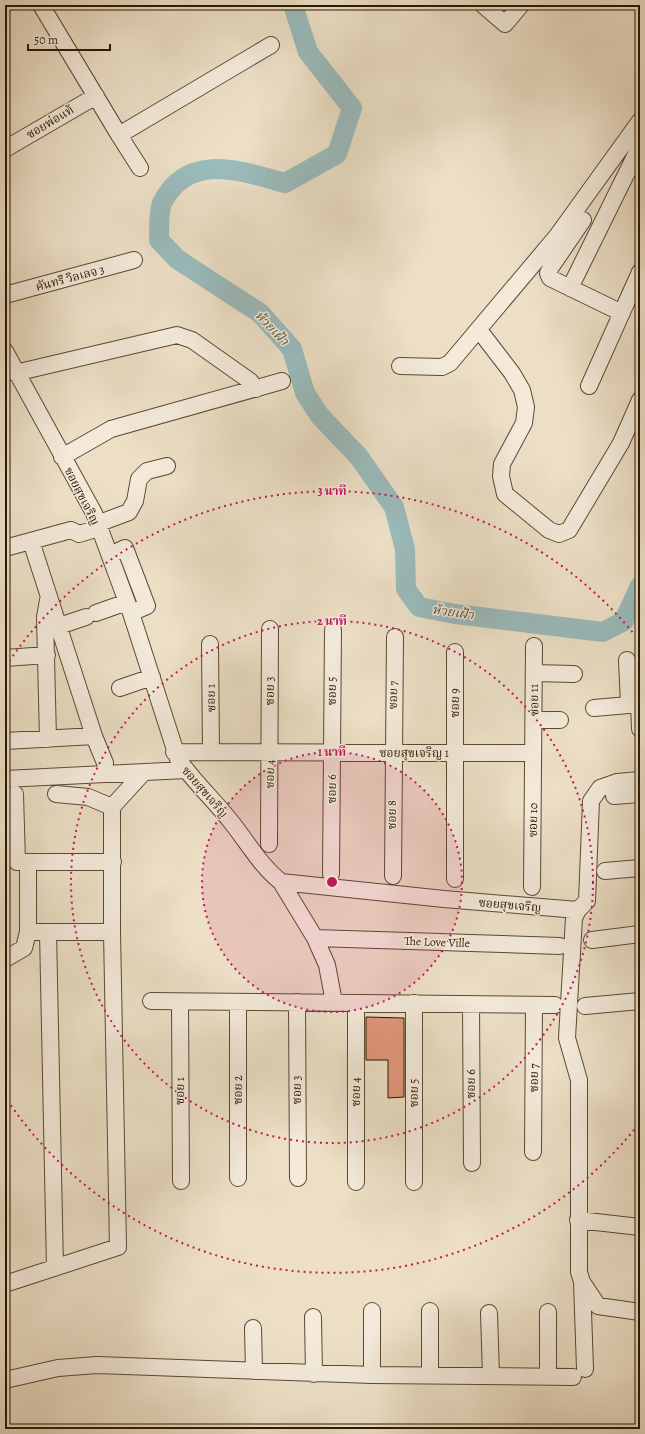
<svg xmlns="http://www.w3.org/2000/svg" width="645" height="1434" viewBox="0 0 645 1434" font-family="Alegreya,'Noto Serif Thai',serif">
	<rect width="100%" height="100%" fill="#ecdfc6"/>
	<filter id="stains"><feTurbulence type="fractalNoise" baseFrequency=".005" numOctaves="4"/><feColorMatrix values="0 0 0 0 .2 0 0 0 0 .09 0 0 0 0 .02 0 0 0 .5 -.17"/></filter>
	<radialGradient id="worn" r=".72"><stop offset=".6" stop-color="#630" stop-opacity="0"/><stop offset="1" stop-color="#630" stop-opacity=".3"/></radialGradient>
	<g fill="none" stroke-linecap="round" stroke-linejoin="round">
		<path stroke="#9abbbc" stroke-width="20" d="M293,5L308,52L352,108L337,154L285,183C241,171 188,151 162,203C159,211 159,231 159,240L177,259L260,313L292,349L305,393L320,416L359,457L394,507L405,549L406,589L419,607L455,614L603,632L624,621L640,586"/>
	</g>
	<path fill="#e0977b" stroke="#2a1700" d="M366,1017L404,1018V1097L388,1098V1060H366Z"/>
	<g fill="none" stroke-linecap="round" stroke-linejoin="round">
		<defs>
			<path id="minor" d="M41,5L119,135L271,45
				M483,5L505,24L521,5
				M119,135L140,168
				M5,149L96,96
				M583,220L551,267L548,273L550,278L622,313
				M570,288L640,146
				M5,295L134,260
				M479,330L512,373L522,390L526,407L524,423L502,464L501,476L505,494L549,530L559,534L569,530L621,443L640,400
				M5,351L94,513L131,613L178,759C194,782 215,801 232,823C248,843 260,865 281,882L444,899L578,910
				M400,366L442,367L450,363L557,236L640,121
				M15,373L177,335L192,340L250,381L256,389
				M589,386L640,272
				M62,457L111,429L282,381
				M97,524L129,512L135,501L139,479L147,471L167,466
				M31,541L94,736L105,763
				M5,548L71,530L79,534L99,528
				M110,555L125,548L147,606L131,613
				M48,600L45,617L48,739
				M96,613L127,602
				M59,626L86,617
				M210,644L211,752
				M455,652V879
				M5,658L47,655
				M627,660L629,705
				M534,673L574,674
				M120,688L152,677
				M639,704L640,729
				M594,708L640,704
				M534,720H560
				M5,741L94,736
				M174,752L533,753
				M5,779L185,770
				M640,780L617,782L600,788L591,801L587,901L578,910L574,918L567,1038L579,1080V1272L582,1282L598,1306L640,1312
				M15,794L17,862H113
				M614,796L640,794
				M112,807L144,772
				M269,844L270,629
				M605,871L640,868
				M331,874L333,630
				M393,876L395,637
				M281,882L315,938L327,965L334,1002
				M532,887L534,646
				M37,932H112
				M48,932L55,1268
				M315,938L560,946
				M592,940L640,934
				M5,959L24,948L28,932V862
				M151,1001L555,1005
				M180,1002L181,1181
				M297,1002L298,1178
				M356,1003V1182
				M471,1004L472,1163
				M585,1006L640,1001
				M533,1152L534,1005
				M238,1178V1002
				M414,1182V1003
				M578,1220L640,1227
				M582,1282L585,1369
				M5,1284L118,1247L112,932V807L88,797L56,794
				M372,1311V1375
				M430,1311V1375
				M548,1312V1376
				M489,1313L491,1376
				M313,1317L314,1374
				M253,1328L254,1371
				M5,1380L58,1368L97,1365L372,1375L573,1377"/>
		</defs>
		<use href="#minor" stroke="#5a4932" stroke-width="18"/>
		<use href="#minor" stroke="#f3eada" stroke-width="16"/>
	</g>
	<circle cx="332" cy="882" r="130" fill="#c2185b" fill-opacity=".12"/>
	<g fill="none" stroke="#c2185b" stroke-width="2" stroke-dasharray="2 4">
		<circle cx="332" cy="882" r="130"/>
		<circle cx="332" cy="882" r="261"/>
		<path d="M638 1125A391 391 0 0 1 6 1098M6 666A391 391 0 0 1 638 639"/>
	</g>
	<g text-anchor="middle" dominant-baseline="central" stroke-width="3" stroke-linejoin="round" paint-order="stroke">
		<g font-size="12" fill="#2a1700" stroke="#f3eada">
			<text transform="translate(50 122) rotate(-31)">ซอยพ่อแท้</text>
			<text transform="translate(70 278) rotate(-15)">คันทรี วิลเลจ 3</text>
			<text transform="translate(82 496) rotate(63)">ซอยสุขเจริญ</text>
			<text transform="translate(270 691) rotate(-90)">ซอย 3</text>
			<text transform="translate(332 691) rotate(-90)">ซอย 5</text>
			<text transform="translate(393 695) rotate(-89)">ซอย 7</text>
			<text transform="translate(211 698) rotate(-91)">ซอย 1</text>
			<text transform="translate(534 700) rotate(-91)">ซอย 11</text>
			<text transform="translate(455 703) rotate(-90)">ซอย 9</text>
			<text x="414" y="753">ซอยสุขเจริญ 1</text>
			<text transform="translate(270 774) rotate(-89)">ซอย 4</text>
			<text transform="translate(332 789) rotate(-90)">ซอย 6</text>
			<text transform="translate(205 792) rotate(49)">ซอยสุขเจริญ</text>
			<text transform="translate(392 815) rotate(-90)">ซอย 8</text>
			<text transform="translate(533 820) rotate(-89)">ซอย 10</text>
			<text transform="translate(510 905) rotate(5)">ซอยสุขเจริญ</text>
			<text transform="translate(437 942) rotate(2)">The Love Ville</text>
			<text transform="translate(534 1078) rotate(-90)">ซอย 7</text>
			<text transform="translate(471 1084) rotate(-90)">ซอย 6</text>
			<text transform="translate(238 1090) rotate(-90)">ซอย 2</text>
			<text transform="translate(297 1090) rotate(-90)">ซอย 3</text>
			<text transform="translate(180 1091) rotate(-90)">ซอย 1</text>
			<text transform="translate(356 1092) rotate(-90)">ซอย 4</text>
			<text transform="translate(414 1093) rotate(-90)">ซอย 5</text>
		</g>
		<g font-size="13" font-style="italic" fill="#515042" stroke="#f3eada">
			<text transform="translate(272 328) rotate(46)">ห้วยเฝ้า</text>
			<text transform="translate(453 612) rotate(8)">ห้วยเฝ้า</text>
		</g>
	</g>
	<circle cx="332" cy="882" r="6" fill="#c2185b" stroke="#f3eada" stroke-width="2"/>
	<g font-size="12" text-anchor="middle" font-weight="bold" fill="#c2185b" stroke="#f3eada" stroke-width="3" stroke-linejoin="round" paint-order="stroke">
		<text x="332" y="495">3 นาที</text>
		<text x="332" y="625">2 นาที</text>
		<text x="332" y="756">1 นาที</text>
	</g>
	<rect width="645" height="1434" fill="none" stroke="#ecdfc6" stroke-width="20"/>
	<rect x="6" y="6" width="633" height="1422" fill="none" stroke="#2a1700" stroke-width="2"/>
	<rect x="10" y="10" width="625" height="1414" fill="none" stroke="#2a1700"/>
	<path d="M28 44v6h82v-6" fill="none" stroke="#2a1700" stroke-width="2"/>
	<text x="34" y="44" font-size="12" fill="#2a1700" stroke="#f3eada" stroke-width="3" paint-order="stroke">50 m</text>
	<rect width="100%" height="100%" filter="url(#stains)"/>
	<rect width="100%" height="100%" fill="url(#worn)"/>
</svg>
